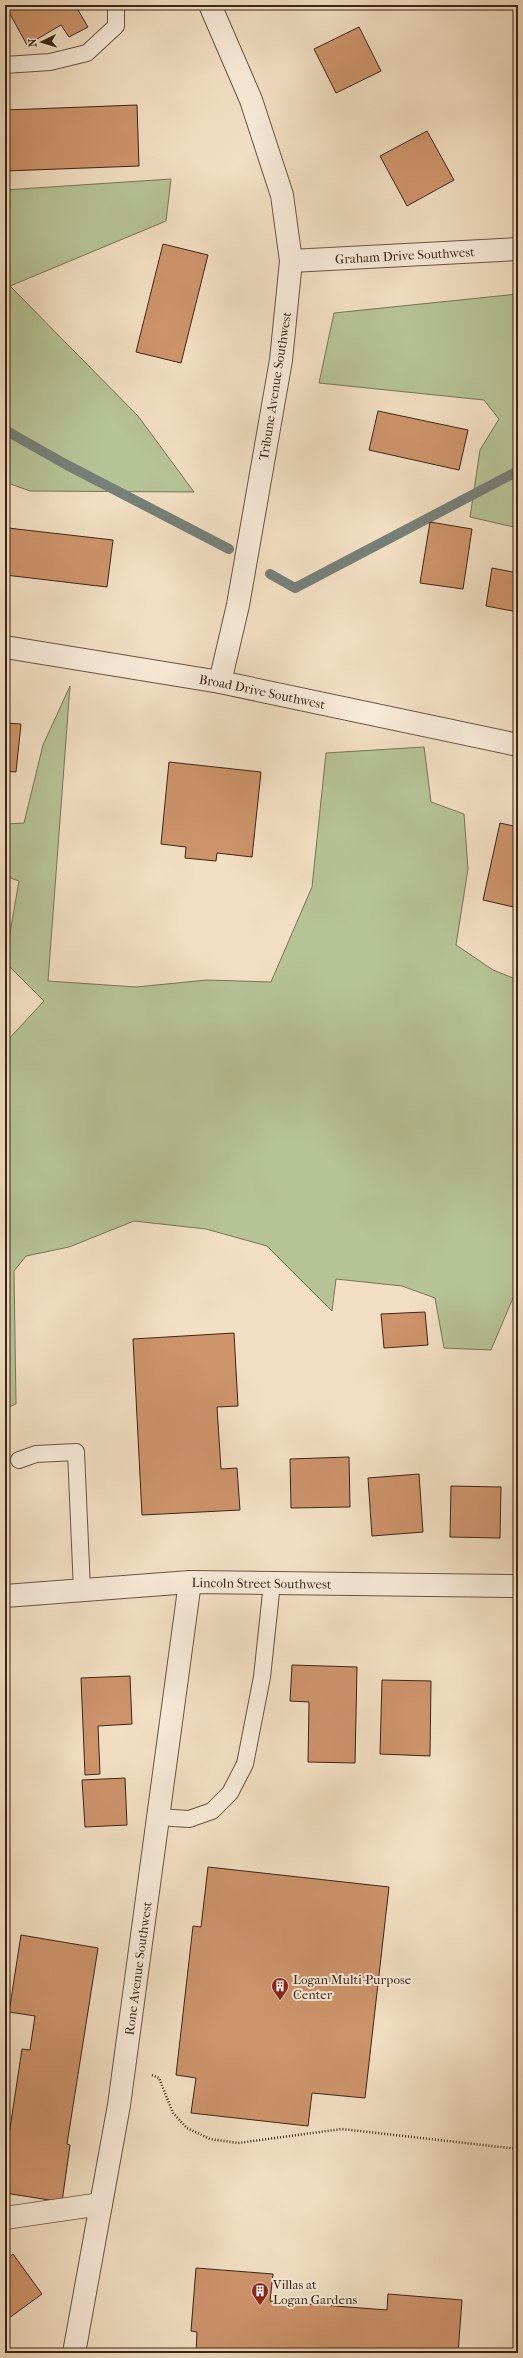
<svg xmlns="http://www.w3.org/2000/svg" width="523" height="2358" viewBox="0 0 523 2358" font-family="'IM FELL French Canon',serif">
	<rect width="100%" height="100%" fill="#f2dfc3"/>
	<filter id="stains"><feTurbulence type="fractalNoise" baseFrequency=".005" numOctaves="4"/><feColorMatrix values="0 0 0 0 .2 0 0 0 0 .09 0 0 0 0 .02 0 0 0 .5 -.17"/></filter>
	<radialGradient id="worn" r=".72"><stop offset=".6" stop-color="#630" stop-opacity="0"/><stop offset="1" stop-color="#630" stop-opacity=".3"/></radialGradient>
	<path fill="#b6c397" stroke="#797457" d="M171,179L166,221L10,286L138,416L194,492L30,491L5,482V190Z
		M518,294V528L470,517L480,450L499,419L484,400L319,383L334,313Z
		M70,686L48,981L136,987L207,980L271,982L312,887L326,753L424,747L431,802L464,814L468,869L456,945L493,970L518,980V1286L491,1350L444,1348L435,1298L402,1286L336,1279L332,1311L267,1246L206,1229L134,1221L69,1247L26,1256L14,1271L16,1404L5,1409V1043L44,1001L5,962L19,881L5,876V824L24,823L43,745Z"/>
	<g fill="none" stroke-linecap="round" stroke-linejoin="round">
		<path stroke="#768078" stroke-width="10" d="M5,430L65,464L229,549
			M270,574L295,588L518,471"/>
	</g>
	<path fill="#ce946c" stroke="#3c2517" d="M5,5H75L88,27L69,37L61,25L27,45Z
		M359,27L381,71L336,93L314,49Z
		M137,105L139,166L5,171V110Z
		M427,131L454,180L407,206L380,156Z
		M163,244L208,255L181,363L136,352Z
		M378,411L468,430L459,470L369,450Z
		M430,522L472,529L463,589L420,583Z
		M8,528L113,540L107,587L5,575Z
		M492,568L518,573V612L486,606Z
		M5,723L21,724L16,772L5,771Z
		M169,762L261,772L252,857L217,853L216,861L185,858L186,847L161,844Z
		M500,823L518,827V908L483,900Z
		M425,1312L428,1345L384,1348L381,1314Z
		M234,1333L238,1406L217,1407L221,1469L237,1468L240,1510L142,1515L133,1339Z
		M349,1457L350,1507L291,1508L290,1459Z
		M419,1474L423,1532L372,1536L368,1478Z
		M451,1486L501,1487L500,1538L450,1537Z
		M292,1665L357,1667L355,1763L308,1762L309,1702L290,1701Z
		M130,1676L132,1724L98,1726L100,1774L85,1775L81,1678Z
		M382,1680L431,1681L430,1756L380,1754Z
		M125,1778L127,1825L85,1827L82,1780Z
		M208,1867L389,1887L365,2098L312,2093L308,2126L191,2113L196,2078L176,2075L193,1926L201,1927Z
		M21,1935L98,1948L67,2144L70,2145L62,2202L5,2193V2135H9L22,2049L30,2050L35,2016L9,2012Z
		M13,2254L42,2294L5,2321V2261Z
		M196,2268L273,2274L270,2301L387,2310L388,2294L462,2300L458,2353H196L197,2332L191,2331Z"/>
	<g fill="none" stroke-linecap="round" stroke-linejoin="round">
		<defs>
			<path id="service" d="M5,65L50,62L87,53L116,26V5
				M19,1460L36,1454L76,1452L82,1590
				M158,1817L189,1819L212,1811L230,1793L245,1764L262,1677L272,1583"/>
			<g id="minor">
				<path d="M210,5L251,100L282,195L291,261L281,360L238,605L220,682"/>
				<path id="s1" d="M291,261L518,249"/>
				<path id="s2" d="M5,647L220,682L518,745"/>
				<path id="s3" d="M5,1596L190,1582L518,1586"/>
				<path d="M5,2218L101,2204"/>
				<path id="s4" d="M74,2353L119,2105L190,1582"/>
			</g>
		</defs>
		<use href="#service" stroke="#6a5442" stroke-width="18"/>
		<use href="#minor" stroke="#6a5442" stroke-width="24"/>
		<path stroke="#3c2517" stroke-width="2.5" stroke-dasharray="1 2" stroke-linecap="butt" d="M152,2075L159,2078L173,2113L187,2128L210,2139L238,2143L342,2129L518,2149"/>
		<use href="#service" stroke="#f7ead8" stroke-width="16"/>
		<use href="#minor" stroke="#f7ead8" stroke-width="22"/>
	</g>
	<defs>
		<symbol id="building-pin" viewBox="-11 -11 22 30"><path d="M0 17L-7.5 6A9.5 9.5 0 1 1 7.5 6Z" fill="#8f2418" stroke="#f7ead8"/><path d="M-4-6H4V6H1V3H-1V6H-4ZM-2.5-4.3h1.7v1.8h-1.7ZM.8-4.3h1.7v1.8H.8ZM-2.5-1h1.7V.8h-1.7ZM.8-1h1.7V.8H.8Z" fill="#fff"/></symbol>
	</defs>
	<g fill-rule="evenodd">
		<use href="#building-pin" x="270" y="1976" width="20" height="27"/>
		<use href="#building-pin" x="250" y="2281" width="20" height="27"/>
	</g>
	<g text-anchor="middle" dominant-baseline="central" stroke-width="4" stroke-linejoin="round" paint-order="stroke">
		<g font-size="13" fill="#3c2517" stroke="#f7ead8">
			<text stroke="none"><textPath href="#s1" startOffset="114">Graham Drive Southwest</textPath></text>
			<text transform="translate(275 386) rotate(-81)">Tribune Avenue Southwest</text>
			<text stroke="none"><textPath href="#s2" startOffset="261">Broad Drive Southwest</textPath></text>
			<text stroke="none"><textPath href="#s3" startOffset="257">Lincoln Street Southwest</textPath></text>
			<text stroke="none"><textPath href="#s4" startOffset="390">Rone Avenue Southwest</textPath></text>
		</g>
		<g font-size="13" fill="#3c2517" stroke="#f7ead8" text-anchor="start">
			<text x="293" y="1979">Logan Multi-Purpose<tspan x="293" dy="15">Center</tspan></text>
			<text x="273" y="2284">Villas at<tspan x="273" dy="15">Logan Gardens</tspan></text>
		</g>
	</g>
	<rect width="523" height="2358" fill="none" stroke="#f2dfc3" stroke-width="20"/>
	<rect x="6" y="6" width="511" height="2346" fill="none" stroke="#3c2517" stroke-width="2"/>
	<rect x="10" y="10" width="503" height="2338" fill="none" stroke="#3c2517"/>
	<g transform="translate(42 42) rotate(265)" stroke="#f7ead8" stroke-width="3" paint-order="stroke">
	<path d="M0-3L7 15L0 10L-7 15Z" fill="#3c2517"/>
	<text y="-6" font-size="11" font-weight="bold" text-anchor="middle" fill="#3c2517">N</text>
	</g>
	<rect width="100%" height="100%" filter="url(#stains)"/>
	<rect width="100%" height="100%" fill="url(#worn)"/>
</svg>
